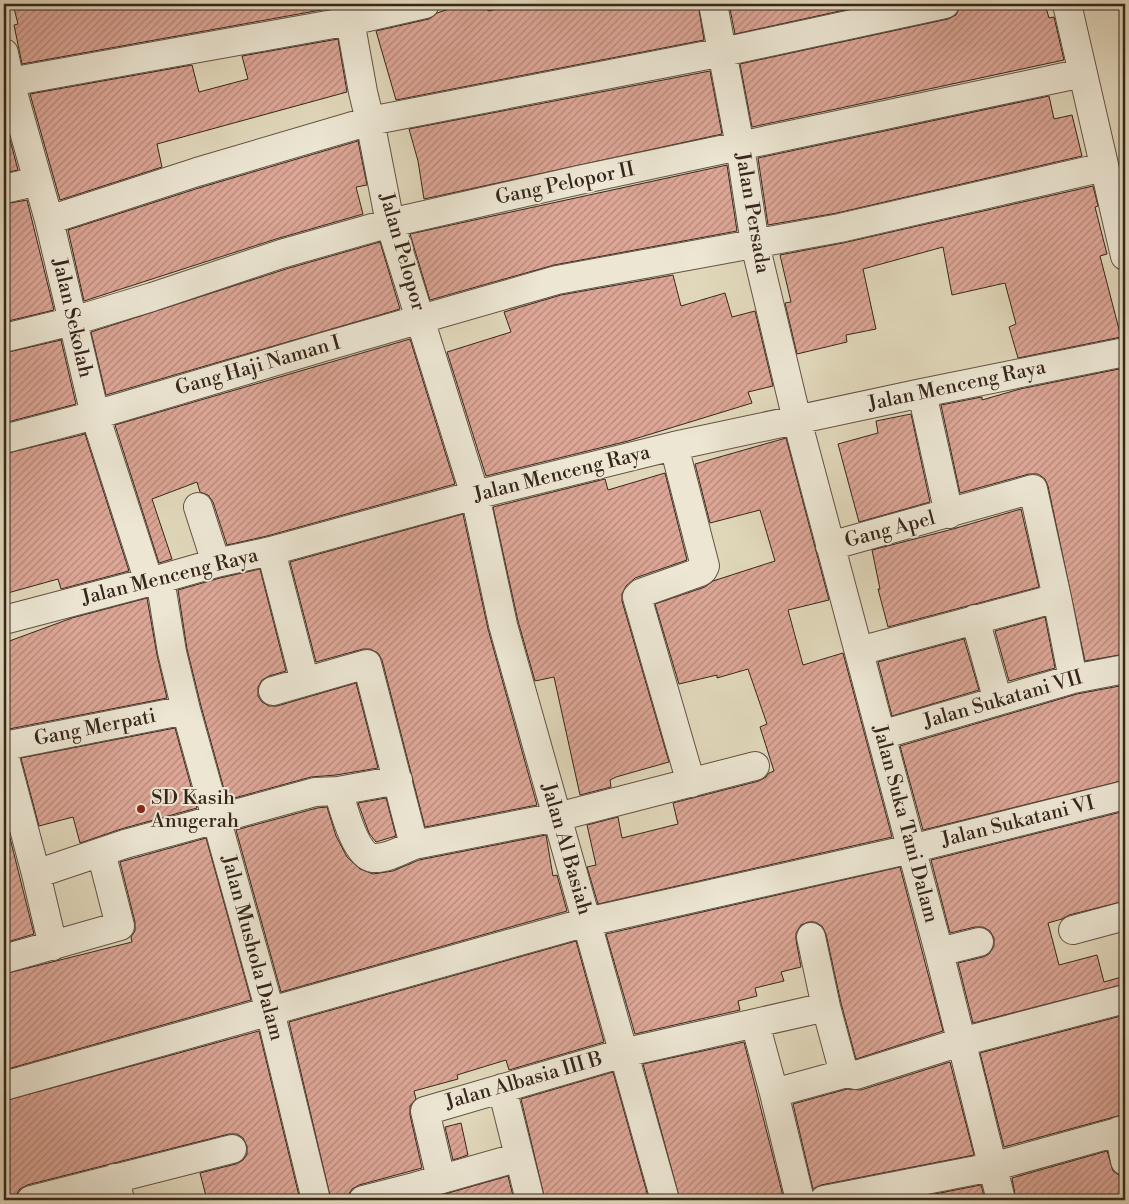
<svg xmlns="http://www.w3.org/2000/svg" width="1129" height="1204" viewBox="0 0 1129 1204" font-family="'Libre Bodoni',serif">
	<defs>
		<pattern id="building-hatch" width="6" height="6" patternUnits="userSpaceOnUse" patternTransform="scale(1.25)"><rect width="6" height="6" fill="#dda696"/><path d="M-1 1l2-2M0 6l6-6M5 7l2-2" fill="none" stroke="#b4877a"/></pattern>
	</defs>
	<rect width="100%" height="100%" fill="#e1d8bb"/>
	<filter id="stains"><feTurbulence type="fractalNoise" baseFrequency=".004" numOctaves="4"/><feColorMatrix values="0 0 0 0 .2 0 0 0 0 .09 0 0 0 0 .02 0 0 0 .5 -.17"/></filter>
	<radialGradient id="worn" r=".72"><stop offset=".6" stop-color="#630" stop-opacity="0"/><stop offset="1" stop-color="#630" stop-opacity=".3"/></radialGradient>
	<path fill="url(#building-hatch)" stroke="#37261c" d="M13,4H332V8L22,64L14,25L18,24Z
		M448,4H486L488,11L521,4H698L704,40L396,100L376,31L429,19L437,13L449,9Z
		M729,4H872L735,34Z
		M973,4H1045L1049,18L1054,17L1064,60L752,127L740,64L948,19L956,15L960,7Z
		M338,39L347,92L157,144L162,167L60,200L30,94L192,65L199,92L248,79L242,56Z
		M710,71L722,134L424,199L418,161L409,129Z
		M1049,96L1054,119L1072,115L1082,156L837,213L768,225L758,158Z
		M4,117L18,170L4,173Z
		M358,141L367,185L356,187L363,214L276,239L84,301L68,230L202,187Z
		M727,165L737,231L554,265L430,300L410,234Z
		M1093,186L1098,206L1095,207L1107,254L1100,256L1121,337L1018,358L1009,327L1016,324L1005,283L952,295L943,247L863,269L876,329L846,335L847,342L797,354L785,303L791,302L780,255L843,243Z
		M27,200L54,310L4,322V204Z
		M380,242L400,309L106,395L91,332L286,269Z
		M673,275L681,306L725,293L732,317L755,311L773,386L748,392L752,403L628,441L486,476L447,352L511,332L504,312L561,295Z
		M410,339L455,484L267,536L227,545L213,502L208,495L200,492L197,482L152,499L172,559L159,563L115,425Z
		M61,340L76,404L4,423V353Z
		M1119,369L1125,391V654L1085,661L1048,486L1045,479L1038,474H1029L960,493L941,405L982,397V400L1020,389Z
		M911,414L930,502L859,522L838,444L878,433L876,421Z
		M85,434L129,571L61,589L58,579L4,594V454Z
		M786,438L829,600L788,610L803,665L843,653L892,837L598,904L587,867L596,865L587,825L618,817L622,838L678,824L673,803L759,781L766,777L769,773L774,771L760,727L767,724L748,669L717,678V675L679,684L655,604L705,587L713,581L775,561L760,510L710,523L695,464Z
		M665,473L687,560L635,578L626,586L622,594V601L669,762L616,777L610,780L611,787L580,795L554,677L535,681L518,621L493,507L605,479L608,490Z
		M1021,509L1039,587L888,627L878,589H880L872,550L953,529Z
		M463,514L488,629L537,805L425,827L382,660L378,653L370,649H363L316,662L290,562Z
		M260,569L286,671L269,676L262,680L258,687V696L262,702L269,706H277L356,683L378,768L336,775L311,777L227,800L201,706L187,649L178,590L220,578Z
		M147,598L157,655L167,698L4,730V643L72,618Z
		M1045,617L1055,668L1009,681L995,631Z
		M964,639L979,690L892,716L878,662Z
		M1125,685V780L923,830L900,746L1077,694Z
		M175,728L197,808L121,829L80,843L73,817L39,826L21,758Z
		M386,798L396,836L376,842L369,833L358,803Z
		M327,807L336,836L347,857L360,869L373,874L393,871L419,860L546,835L553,876L557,875L567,911L281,992L236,830L317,808Z
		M1125,811V901L1069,915L1062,919L1048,923L1059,965L1097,955L1104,982L1125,976V984L973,1023L958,963L983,957L989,954L994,946V938L990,931L983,927H975L950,933L931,860Z
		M4,814L9,834L4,836Z
		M4,838H10L34,934L4,943Z
		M206,838L251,1000L4,1070V974L132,942L131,937L135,931V922L120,862Z
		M900,867L943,1031L856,1059L841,1003L826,934L822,926L815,922H808L801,925L796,933V940L801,967L781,972L784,981L755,988L757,996L738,1001L740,1010L635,1034L606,934Z
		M576,941L604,1042L509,1070L506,1060L457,1075L458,1079L414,1091L416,1099L410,1106V1115L422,1168L359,1185L352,1189L348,1195V1200H331L289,1022Z
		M1125,1015V1114L1004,1147L980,1053Z
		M259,1031L300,1200H207L200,1173L236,1164L243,1160L247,1154V1146L243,1138L237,1134H229L27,1185L20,1189L16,1195V1200H4V1101Z
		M744,1042L784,1200H680L643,1064Z
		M950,1062L974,1155L821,1185L813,1189L793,1104L847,1089L861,1090Z
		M613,1072L649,1200H545L521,1099Z
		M461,1123L468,1155L453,1160L445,1127Z
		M1107,1151L1113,1171L1120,1176H1125V1200H1016L1012,1178Z
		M508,1176L514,1200H424Z
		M981,1185L985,1200H904Z"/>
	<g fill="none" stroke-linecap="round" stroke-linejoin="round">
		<defs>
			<path id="minor" d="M347,4L363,92L370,121L390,223L475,495L503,625L665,1200
				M713,4L740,146L755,244L797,420L939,952L1001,1200
				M1067,4L1125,256
				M4,53L10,82L49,220L95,415L149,582
				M4,83L350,21L425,4
				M4,189L38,181
				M49,220L197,172L370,121L723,52L945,4
				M4,338L73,321L152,297L281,254L390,223L579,180L1083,73
				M922,393L949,514
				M4,439L95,415L320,348L557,280L840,228L1104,167
				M674,446L705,566L703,570L700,572L641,593L637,597L691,783
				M198,507L216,563
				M830,546L1033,489L1057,598
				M271,551L305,682
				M160,579L172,652L186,710L270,1011L316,1200
				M975,619L998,701
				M4,620L160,579L216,563L271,551L475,495L674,446L922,393L1125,352
				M859,651L1057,598L1073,679
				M273,691L367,664L414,845L557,817L755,766
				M881,735L1073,679L1125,669
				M4,746L186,710
				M4,754L36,874L125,844L315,792L338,791L398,780
				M338,791C343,806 355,856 373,858C387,859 402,850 414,845
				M36,874L53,946
				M1073,930L1125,916
				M811,937L826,1007L842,1066L847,1073
				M939,952L979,942
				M4,959L120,926L101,852
				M755,1023L774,1093L847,1073L856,1075L961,1042L1125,999
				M4,1086L587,922L911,849L1125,795
				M502,1088L530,1200
				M774,1093L800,1200
				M1119,1131L1125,1161
				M115,1178L120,1200
				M441,1179L425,1111L623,1053L826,1007
				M31,1200L232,1149
				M363,1200L414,1187L519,1157
				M824,1200L992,1167L1125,1130"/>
		</defs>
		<use href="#minor" stroke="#625244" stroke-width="30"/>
		<use href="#minor" stroke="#ece6d3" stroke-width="28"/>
	</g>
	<circle fill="#8f2418" stroke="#ece6d3" stroke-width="2" cx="141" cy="809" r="5"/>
	<g text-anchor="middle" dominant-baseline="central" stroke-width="4" stroke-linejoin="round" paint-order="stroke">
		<g font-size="20" fill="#37261c" stroke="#ece6d3">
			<text transform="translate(565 184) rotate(-12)">Gang Pelopor II</text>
			<text transform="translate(752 213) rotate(80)">Jalan Persada</text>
			<text transform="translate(402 252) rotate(74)">Jalan Pelopor</text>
			<text transform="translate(72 318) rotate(77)">Jalan Sekolah</text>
			<text transform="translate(258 366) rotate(-16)">Gang Haji Naman I</text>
			<text transform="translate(957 386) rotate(-12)">Jalan Menceng Raya</text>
			<text transform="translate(562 474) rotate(-14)">Jalan Menceng Raya</text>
			<text transform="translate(890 530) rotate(-15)">Gang Apel</text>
			<text transform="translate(170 577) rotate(-14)">Jalan Menceng Raya</text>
			<text transform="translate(1003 700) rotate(-16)">Jalan Sukatani VII</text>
			<text transform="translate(95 728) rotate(-11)">Gang Merpati</text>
			<text transform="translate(1018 822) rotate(-14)">Jalan Sukatani VI</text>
			<text transform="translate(905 824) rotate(75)">Jalan Suka Tani Dalam</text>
			<text transform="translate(566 849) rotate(74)">Jalan Al Basiah</text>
			<text transform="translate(252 948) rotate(75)">Jalan Mushola Dalam</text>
			<text transform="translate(524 1081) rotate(-16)">Jalan Albasia III B</text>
		</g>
		<g font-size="20" fill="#37261c" stroke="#ece6d3" text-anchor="start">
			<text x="151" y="798">SD Kasih<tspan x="151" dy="23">Anugerah</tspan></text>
		</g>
	</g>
	<rect width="1129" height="1204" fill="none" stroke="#e1d8bb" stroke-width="20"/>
	<rect x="5" y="5" width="1119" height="1194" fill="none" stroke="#37261c" stroke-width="2.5"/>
	<rect x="10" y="10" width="1109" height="1184" fill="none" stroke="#37261c"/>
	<rect width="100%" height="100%" filter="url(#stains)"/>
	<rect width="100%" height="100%" fill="url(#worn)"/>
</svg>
